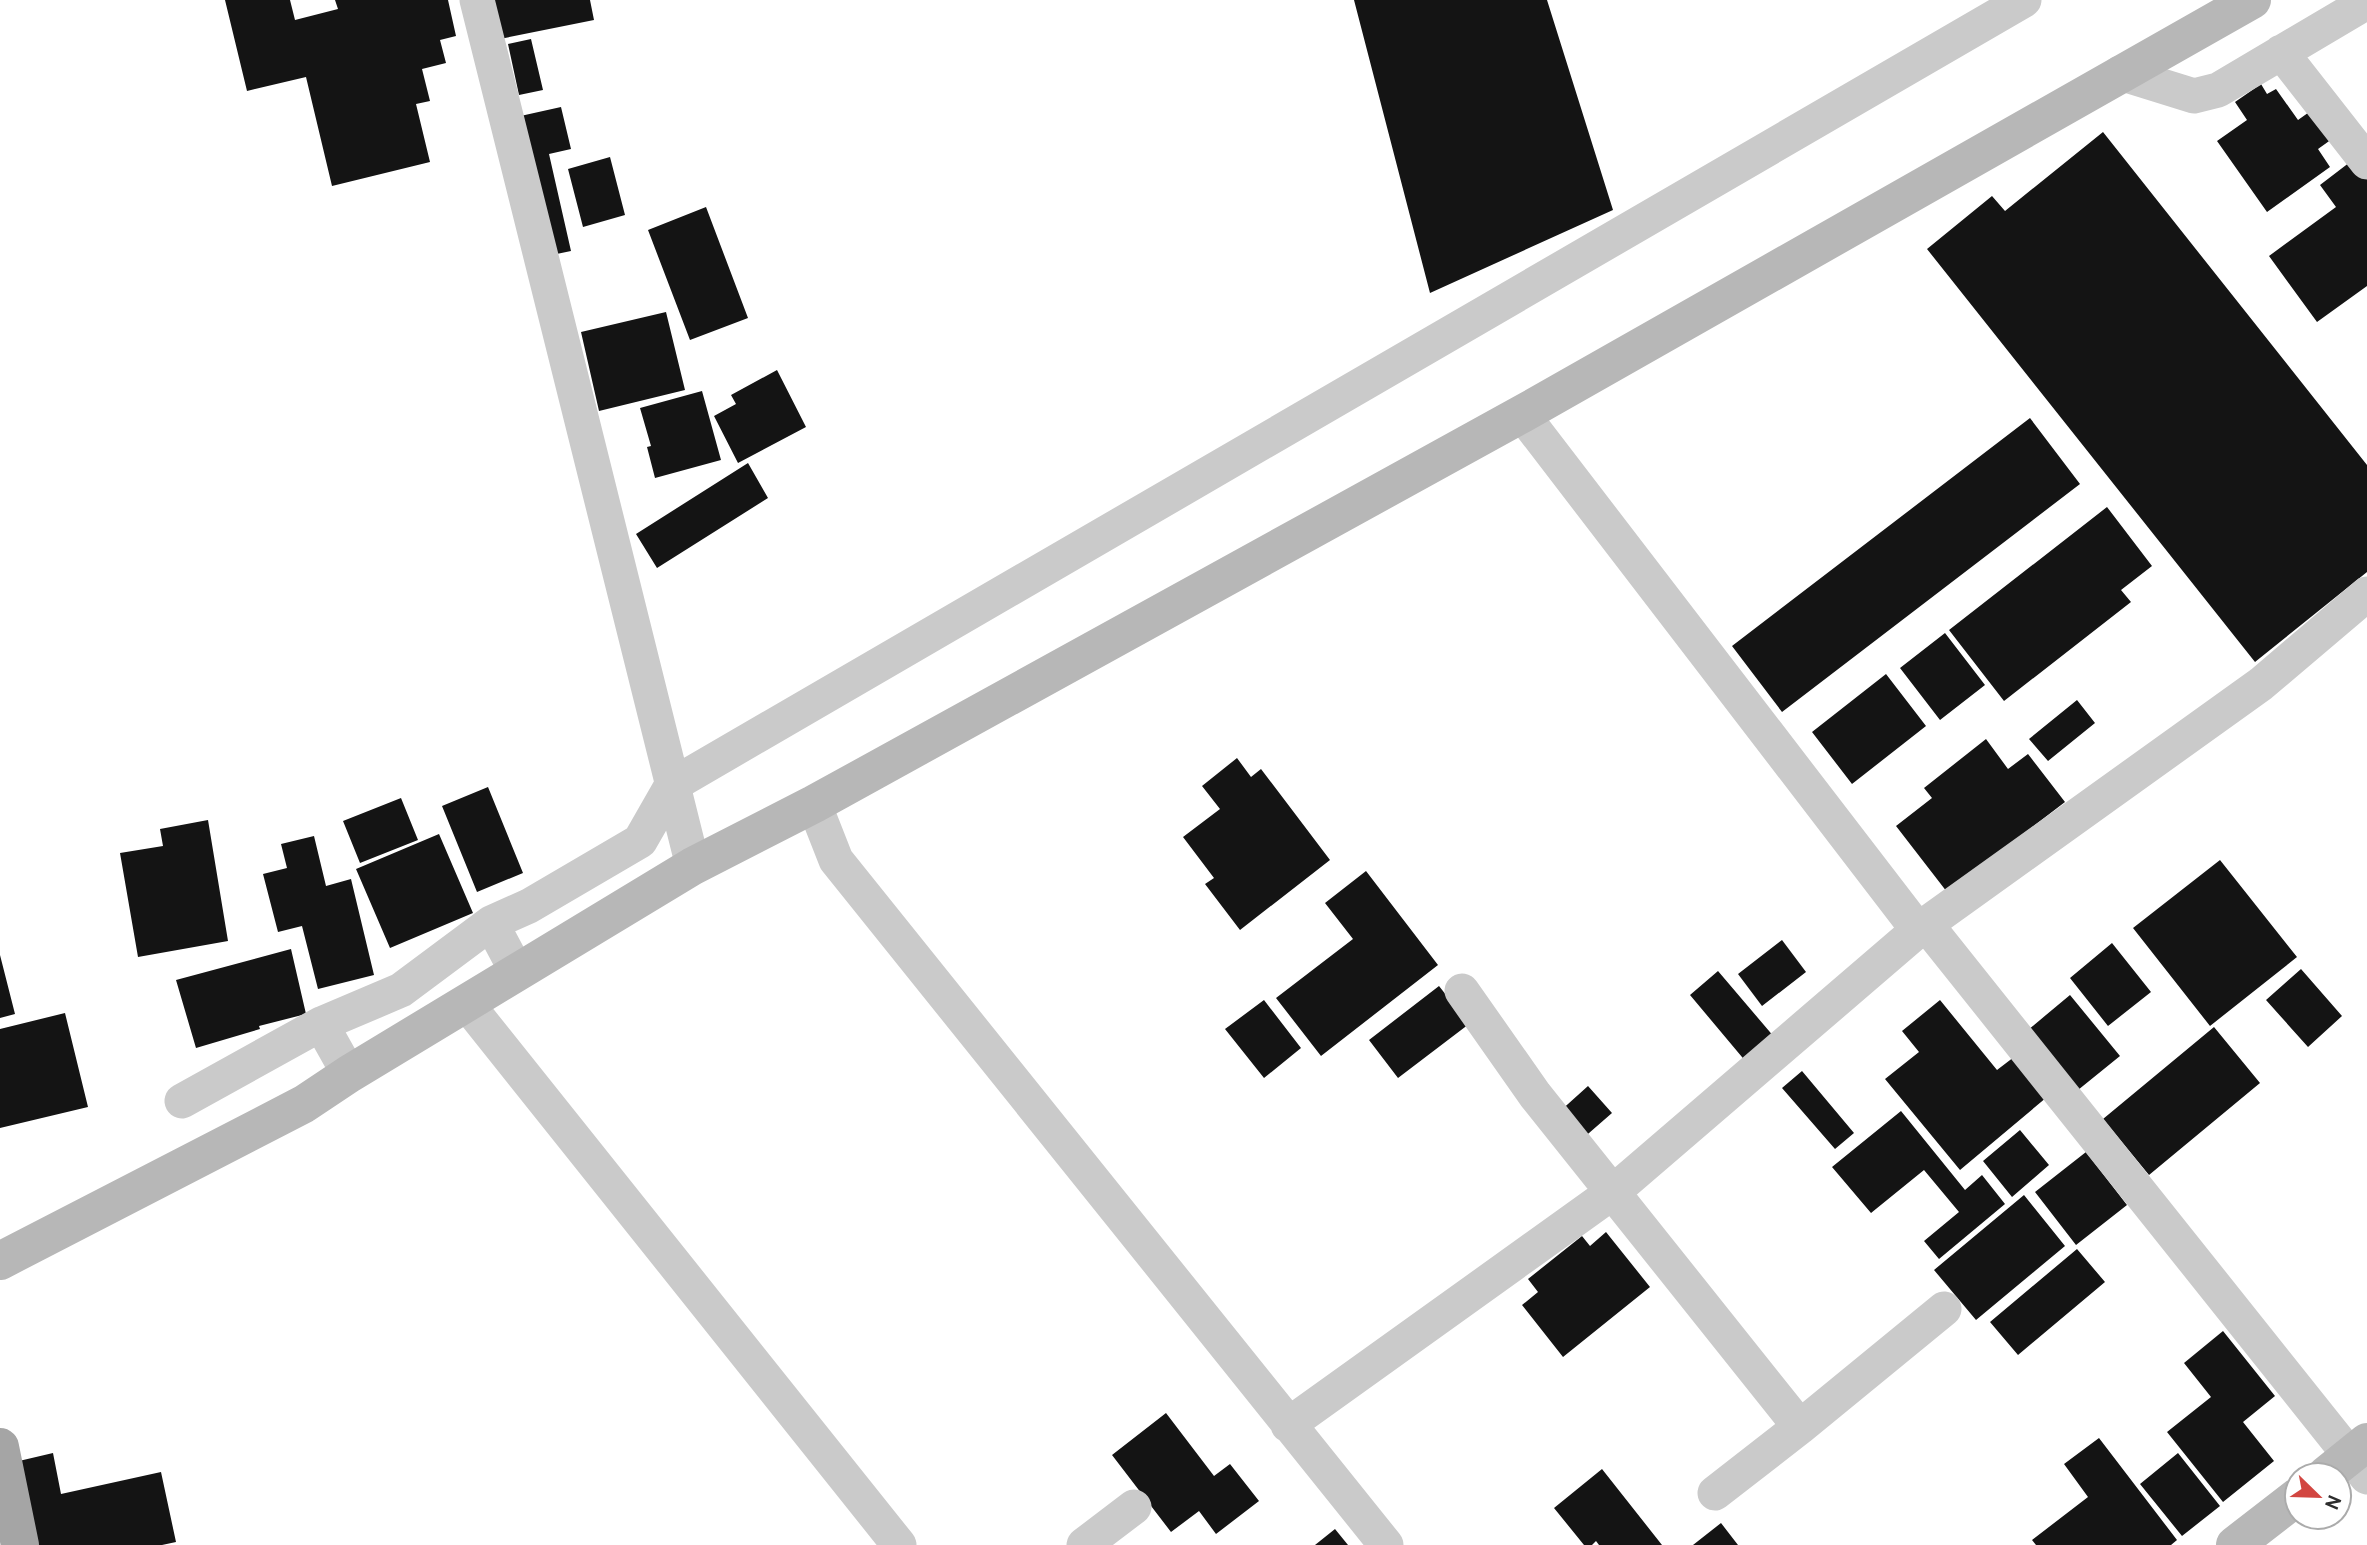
<svg xmlns="http://www.w3.org/2000/svg" width="2367" height="1545" viewBox="0 0 2367 1545" font-family="Overpass,sans-serif">
	<rect width="100%" height="100%" fill="#fff"/>
	<path fill="#141414" d="M225,0H290L295,20L338,9L335,0H448L456,36L440,40L446,63L422,69L430,101L416,104L430,162L332,186L306,77L247,91Z
		M487,0H590L594,20L495,40Z
		M1354,0H1547L1613,210L1430,293Z
		M531,39L543,90L519,95L508,44Z
		M2261,84L2267,94L2276,89L2298,120L2312,110L2332,139L2318,149L2330,167L2267,212L2217,141L2247,120L2235,102Z
		M561,107L571,149L549,154L571,251L547,256L516,117Z
		M2103,132L2367,465V572L2255,662L1927,249L1992,196L2005,211Z
		M610,157L625,215L583,227L568,169Z
		M2354,159L2367,177V286L2317,322L2269,256L2336,207L2320,185Z
		M706,207L748,318L690,340L648,230Z
		M666,312L685,390L599,411L581,332Z
		M777,370L806,427L738,463L714,416L736,404L731,395Z
		M702,391L721,460L655,478L647,447L651,446L640,408Z
		M2030,418L2080,484L1782,712L1732,646Z
		M748,463L768,498L657,568L636,534Z
		M2107,507L2152,566L2121,590L2131,602L2004,701L1949,630Z
		M1945,633L1985,685L1940,720L1900,668Z
		M1886,674L1926,726L1852,784L1812,732Z
		M2077,700L2095,723L2048,761L2029,739Z
		M1986,739L2008,769L2028,754L2065,802L1947,892L1896,826L1932,798L1924,788Z
		M1237,758L1251,777L1261,769L1330,860L1240,930L1205,884L1214,878L1183,837L1220,809L1202,786Z
		M488,787L523,873L477,892L442,806Z
		M401,798L418,840L360,863L343,821Z
		M208,820L228,941L138,957L120,853L163,846L160,829Z
		M439,834L473,913L390,948L356,869Z
		M314,836L326,886L351,879L374,975L318,989L302,926L278,932L263,874L287,868L281,844Z
		M2220,860L2297,957L2210,1026L2133,928Z
		M1366,871L1438,965L1321,1056L1276,998L1353,939L1325,903Z
		M1782,940L1806,972L1762,1006L1738,974Z
		M2112,943L2151,992L2108,1026L2070,978Z
		M291,949L306,1014L259,1026L260,1029L196,1048L176,980Z
		M0,955L15,1014L0,1018Z
		M2301,969L2342,1016L2308,1047L2266,1000Z
		M1718,971L1775,1038L1747,1063L1690,995Z
		M1439,986L1469,1024L1398,1078L1369,1040Z
		M2070,995L2120,1056L2078,1090L2028,1030Z
		M1264,1000L1301,1048L1264,1078L1225,1029Z
		M1940,1000L1997,1070L2014,1057L2047,1097L1960,1170L1885,1079L1919,1052L1902,1031Z
		M65,1013L88,1107L0,1128V1029Z
		M2214,1027L2260,1083L2149,1175L2103,1119Z
		M1802,1071L1854,1133L1835,1149L1782,1088Z
		M1588,1086L1612,1113L1581,1140L1558,1113Z
		M1901,1111L1965,1190L1982,1175L2005,1204L1939,1259L1924,1241L1959,1212L1924,1170L1871,1213L1832,1167Z
		M2020,1130L2049,1165L2012,1197L1983,1161Z
		M2086,1152L2127,1205L2076,1245L2035,1192Z
		M2024,1195L2065,1246L1976,1320L1934,1270Z
		M1606,1232L1650,1287L1563,1357L1522,1305L1538,1292L1528,1279L1582,1236L1590,1246Z
		M2077,1249L2105,1282L2018,1355L1990,1322Z
		M2223,1331L2275,1396L2243,1422L2274,1461L2223,1502L2167,1432L2211,1397L2184,1363Z
		M1166,1413L1214,1476L1230,1464L1259,1501L1216,1534L1199,1511L1171,1532L1112,1455Z
		M2099,1438L2177,1540L2171,1545H2036L2032,1540L2088,1497L2064,1464Z
		M53,1453L61,1494L161,1472L176,1542L162,1545H37L19,1461Z
		M2178,1453L2220,1506L2182,1536L2140,1484Z
		M1602,1469L1662,1545H1599L1596,1541L1592,1545H1584L1554,1508Z
		M1721,1523L1738,1545H1693Z
		M1335,1529L1348,1545H1315Z"/>
	<g fill="none" stroke-linecap="round" stroke-linejoin="round">
		<path stroke="#cacaca" stroke-width="35" d="M477,0L693,866
			M2281,52L2367,162
			M2120,73L2194,96L2218,90L2367,2
			M1522,414L1918,930L1929,928L2367,1477
			M814,804L836,860L1386,1545
			M491,923L517,972
			M1462,991L1535,1095L1800,1427L1944,1309
			M467,1004L899,1545
			M321,1024L349,1074
			M182,1101L321,1024L401,990L491,923L529,906L640,841L672,785L2024,0
			M1288,1425L1613,1192L1918,930L2261,684L2367,594
			M1715,1493L1800,1427
			M1084,1545L1134,1507"/>
		<path stroke="#b7b7b7" stroke-width="38" d="M0,1261L304,1104L349,1074L693,866L814,804L1522,414L2252,0
			M2326,1475L2367,1442
			M2235,1545L2297,1497"/>
		<path stroke="#a5a5a5" stroke-width="38" d="M0,1447L20,1545"/>
	</g>
	<g transform="translate(2318 1496) rotate(113)"><circle r="33" fill="#ffffff" stroke="#ababab" stroke-width="2"/>
	<path d="M0-5L12 26L0 18L-12 26Z" fill="#d24641"/>
	<text y="-10" font-size="19" font-weight="bold" text-anchor="middle" fill="#2d2d2d">N</text>
	</g>
</svg>
